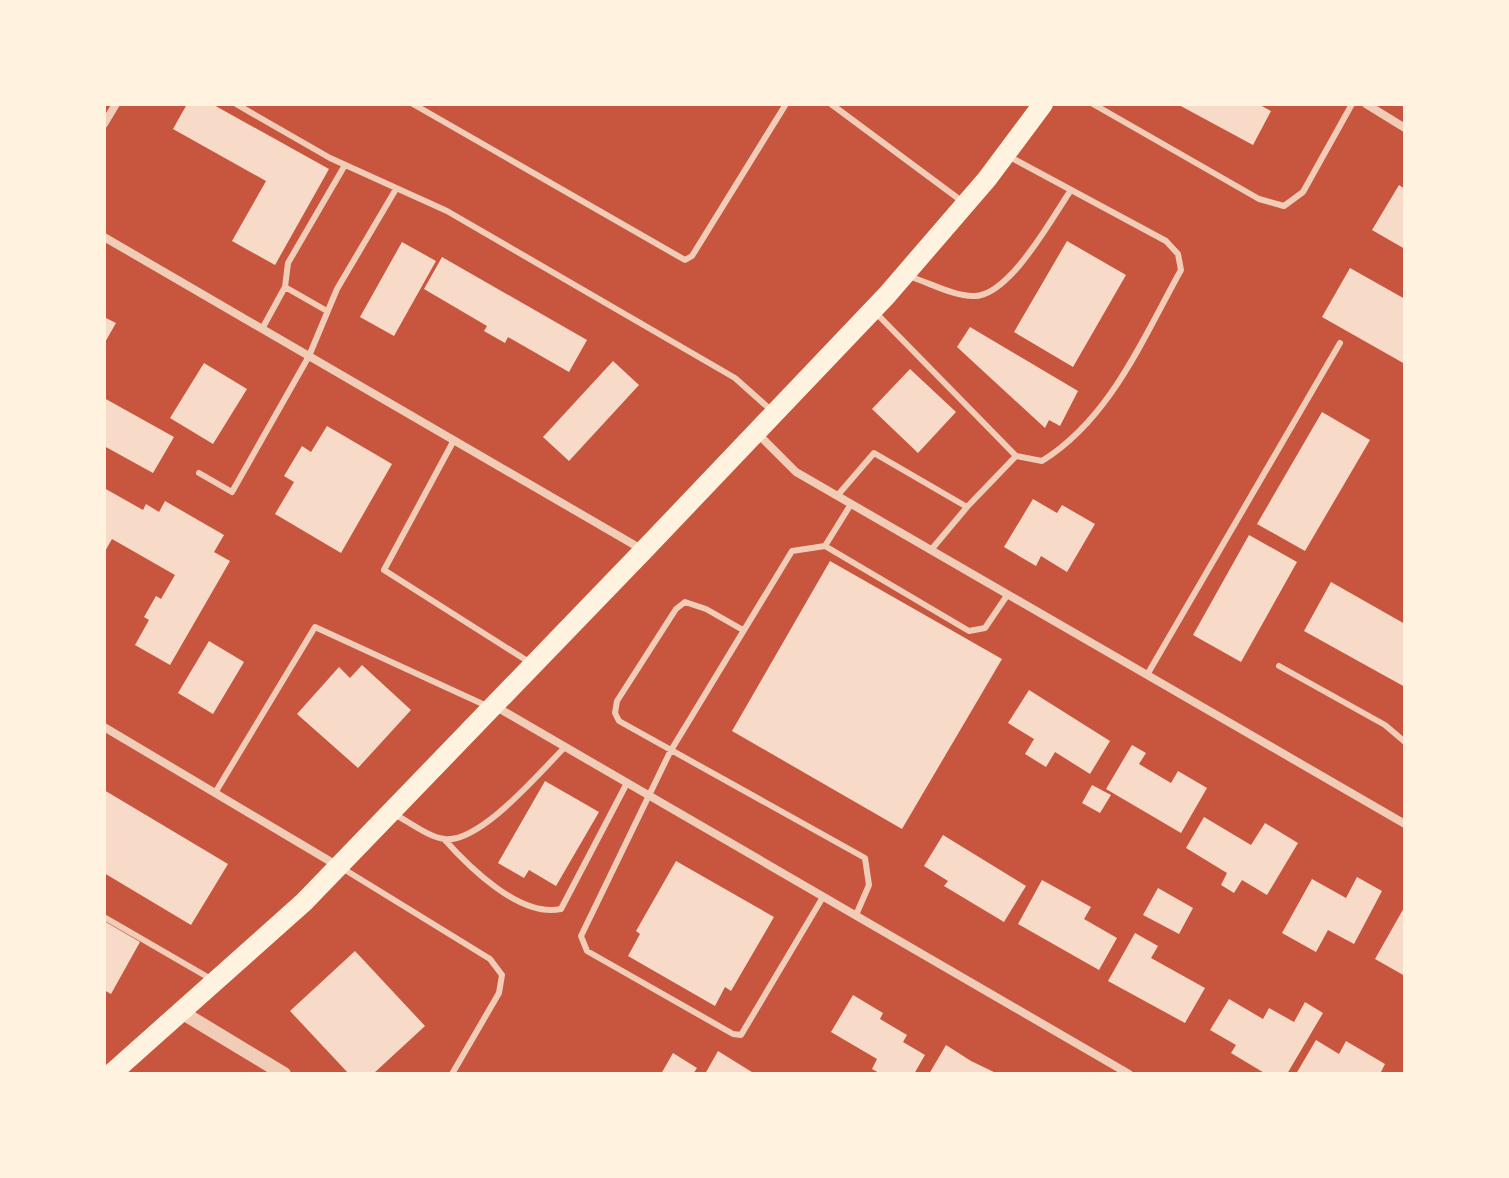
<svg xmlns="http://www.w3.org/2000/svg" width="1509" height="1178" viewBox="0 0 1509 1178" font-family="Quicksand,sans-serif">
	<rect width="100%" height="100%" fill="#c8553d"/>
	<path fill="#f7dbc8" d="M187,104H212L329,169L275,265L232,241L266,181L173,129Z
		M1177,104H1258L1271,111L1253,145Z
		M1399,185L1405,189V249L1372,230Z
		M1067,241L1126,275L1073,367L1014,332Z
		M402,242L436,261L394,336L360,317Z
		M442,257L587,340L569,372L508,337L505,343L484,331L487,326L424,289Z
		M1350,268L1405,299V364L1322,317Z
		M104,317L116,323L104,344Z
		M970,327L1078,391L1060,426L1049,420L1045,428L957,347Z
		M613,361L639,385L569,461L543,437Z
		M204,363L247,389L213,444L170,418Z
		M910,369L956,412L918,453L872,409Z
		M104,398L174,437L153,473L104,446Z
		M1322,412L1370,440L1305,551L1257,524Z
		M327,426L392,464L341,553L275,514L294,482L284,476L302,446L311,452Z
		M104,488L143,510L146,504L159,512L165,501L224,535L214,552L230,561L170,665L135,645L149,620L144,617L156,596L161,599L175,575L112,539L104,553Z
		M1033,499L1057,513L1062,505L1095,524L1067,572L1041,556L1036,566L1004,547Z
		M1249,535L1297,562L1241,662L1193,635Z
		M830,561L1002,659L902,829L732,731Z
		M1331,582L1405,624V687L1304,631Z
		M209,641L244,662L213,714L178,693Z
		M362,665L411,710L358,768L297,714L339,667L350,678Z
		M1029,690L1110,741L1090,774L1055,752L1046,767L1025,754L1034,739L1008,723Z
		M1132,745L1146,753L1139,764L1171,783L1178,771L1207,788L1181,833L1106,789Z
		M545,781L599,812L556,886L529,870L524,878L498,863Z
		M1092,785L1111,795L1100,813L1082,803Z
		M104,790L228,864L191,925L104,873Z
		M1204,817L1251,845L1265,823L1298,843L1267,895L1242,880L1234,893L1221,885L1227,873L1186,848Z
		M943,835L1026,886L1004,922L944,886L948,881L924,866Z
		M676,861L774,917L731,991L725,987L715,1006L628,956L640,934L636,931Z
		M1357,877L1382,891L1354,944L1328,930L1316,952L1282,933L1312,879L1346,898Z
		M1042,880L1091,907L1084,919L1117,938L1099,970L1018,924Z
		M1158,888L1193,908L1179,934L1143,915Z
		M1405,906V976L1375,959Z
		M104,921L140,942L111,994L104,990Z
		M1135,933L1158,946L1151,958L1205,988L1185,1023L1108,981Z
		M355,951L425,1026L373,1074H349L290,1011Z
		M853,995L883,1013L880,1019L907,1035L903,1042L925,1055L914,1074H881L872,1069L877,1059L831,1032Z
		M1229,999L1263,1019L1269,1008L1294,1022L1305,1002L1323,1013L1287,1074H1266L1231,1053L1236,1045L1210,1030Z
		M1316,1040L1339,1054L1346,1041L1385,1064L1380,1074H1296Z
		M946,1045L971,1061L998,1074H929Z
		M718,1051L755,1074H705Z
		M673,1053L697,1068L693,1074H661Z"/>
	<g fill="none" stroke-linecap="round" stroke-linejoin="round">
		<path stroke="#f1ccb7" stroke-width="6" d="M236,104L330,158L447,211L735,378L772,411
			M413,104L685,260L692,256L786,104
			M831,104L963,202
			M1093,104L1259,199L1284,206L1303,192L1352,104
			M1010,157L1166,241L1178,254L1181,270C1143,338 1111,418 1042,461L1016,456
			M908,276C928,282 953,296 973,296C1009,298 1053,216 1071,190
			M285,287L288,263L345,165
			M262,329L285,287L327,311
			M454,440L384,570L529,662
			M199,473L232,492L309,356L337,289L396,189
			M837,496L874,453L967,507L1016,456L875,312
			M825,546L969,631L985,628L1008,594
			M931,550L967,507
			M743,630L706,609L685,602L676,609L617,701L615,713L619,721L865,858L869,885L856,915
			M1279,666L1385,725L1405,742
			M1147,675L1340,343
			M215,793L315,627L487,706
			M394,814C408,821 428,837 444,839C480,844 541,771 565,747
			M444,839C469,867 520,918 561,909L627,783
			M342,868L490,959L502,975L499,993L452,1074
			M823,897L741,1035L733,1034L587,951L581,936L670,752L792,551L825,546L851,504
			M104,917L211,979"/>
		<path stroke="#f1ccb7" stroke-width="8" d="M1366,104L1405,128
			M104,124L116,104
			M104,237L643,550
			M757,433L796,472L1405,824
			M493,705L1129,1074
			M104,727L338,866"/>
		<path stroke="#f1ccb7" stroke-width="14" d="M183,1013L284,1074"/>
		<path stroke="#fff3e0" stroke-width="20" d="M111,1074L304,902L644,550L887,295L987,179L1043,104"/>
	</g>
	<rect width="1509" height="1178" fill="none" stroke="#fff3e0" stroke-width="212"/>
</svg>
